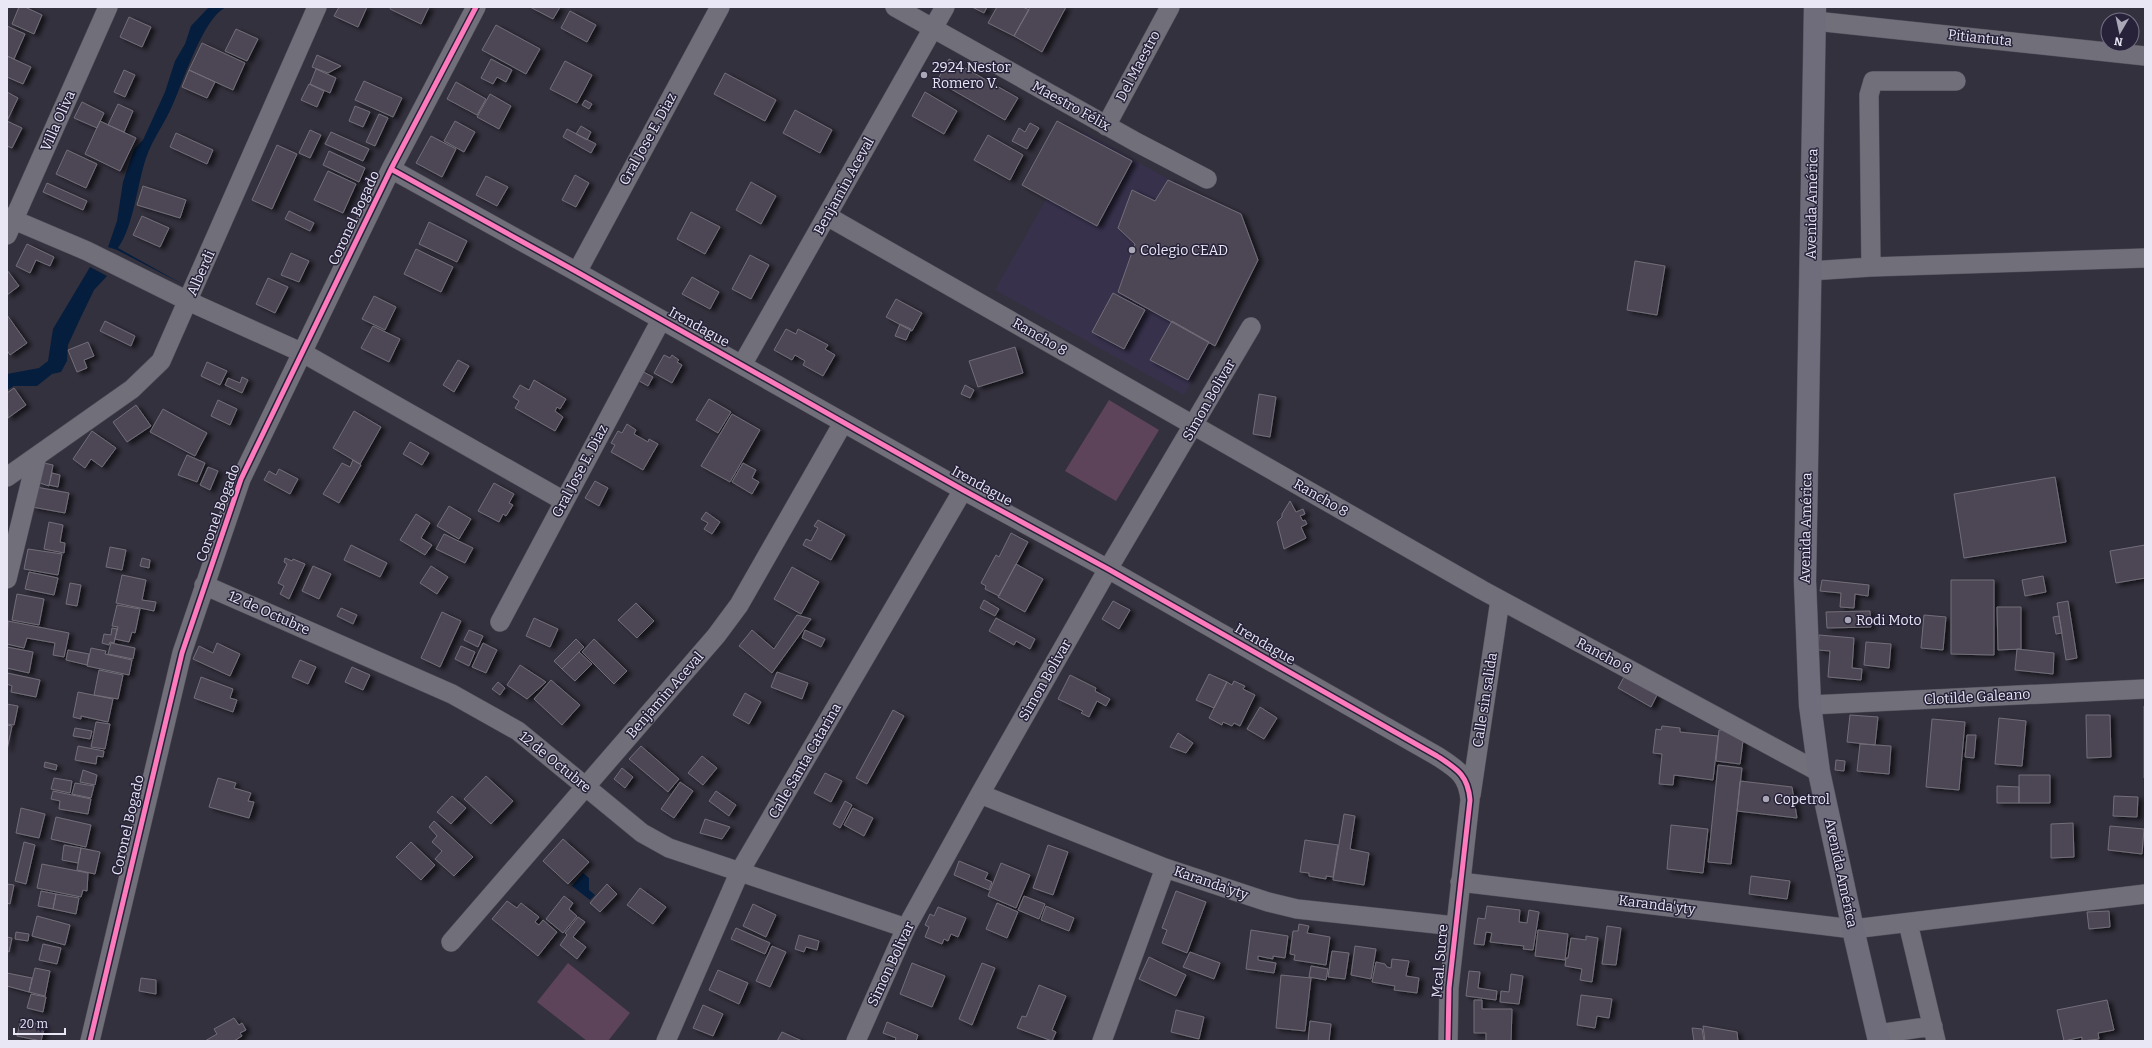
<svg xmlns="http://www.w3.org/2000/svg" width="2152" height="1048" viewBox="0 0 2152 1048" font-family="Bitter,serif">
	<defs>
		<filter id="shadow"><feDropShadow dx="4.5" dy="2.5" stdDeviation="2" flood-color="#0009"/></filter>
	</defs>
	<rect width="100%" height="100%" fill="#34313e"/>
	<path fill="#37314c" d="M1084,132L1243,221L1249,279L1184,395L995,290Z"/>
	<path fill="#5d445a" d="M1109,400L1159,430L1116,501L1065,471Z
		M568,963L630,1013L608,1041H587L537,1002Z"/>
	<path fill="#051e3e" d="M209,7H226C203,18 184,80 173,104C165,123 153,138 146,158C137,185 134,225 118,248L186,286L117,250L108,247L117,221L123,182L134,149L143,140L165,92L175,61L185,44L191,26Z
		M90,267L107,276L94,290L80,319L68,345L67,361L61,372L52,374L37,386H14L7,390V374L39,368L48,361L53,329Z
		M583,873L589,878V890L595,895L590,900L572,886Z"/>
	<path fill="#4d4654" stroke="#726e79" filter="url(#shadow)" d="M19,7H25L42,15L34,34L12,24Z
		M339,7H367L358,27L334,16Z
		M391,7H429L421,24L390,9Z
		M530,7H560L553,19Z
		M972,7H987L984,13Z
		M997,7H1023L1029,10L1014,36L988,23Z
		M1030,7H1066L1042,52L1014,36Z
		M570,11L596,25L587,42L561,28Z
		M129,17L151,27L142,47L120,37Z
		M496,25L540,49L526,74L482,50Z
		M7,26L25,34L14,59L7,56Z
		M236,29L258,39L247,61L225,51Z
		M202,43L245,63L233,90L189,70Z
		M317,55L341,66L328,73L312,67Z
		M7,56L31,67L23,84L7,77Z
		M491,59L512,70L506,82L497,77L493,84L481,78Z
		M949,59L1018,98L1005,120L937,81Z
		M565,61L592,75L577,103L550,89Z
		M316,69L336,78L330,93L310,84Z
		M124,70L135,75L125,97L114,92Z
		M189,70L215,82L207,98L182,87Z
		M725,73L776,100L765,121L714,94Z
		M364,81L402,98L393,117L355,100Z
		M456,82L486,99L477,115L447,99Z
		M309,84L324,91L317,107L301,100Z
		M7,92L18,98L7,121Z
		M925,92L957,111L944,134L912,116Z
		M490,94L511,106L499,129L477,117Z
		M585,100L592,104L589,109L582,105Z
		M82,102L104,113L97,128L74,118Z
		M118,104L133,111L124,132L108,125Z
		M355,106L370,112L363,127L349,121Z
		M795,110L832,130L820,153L783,133Z
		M379,114L388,118L375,146L366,142Z
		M7,121L22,128L12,148L7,146Z
		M100,121L136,138L120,171L85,154Z
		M455,121L475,132L464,152L444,141Z
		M1057,121L1132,161L1097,226L1022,185Z
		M1030,123L1039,128L1027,149L1012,141L1019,128L1025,132Z
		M581,126L591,132L587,140L576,134Z
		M567,129L596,144L591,153L563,137Z
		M310,130L321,135L310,158L299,153Z
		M331,132L369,149L363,161L325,144Z
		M176,133L213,150L207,164L170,147Z
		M988,135L1023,155L1010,180L974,160Z
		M431,136L456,149L442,177L416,163Z
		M277,145L297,154L272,209L252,200Z
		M67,150L97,164L86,188L56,174Z
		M329,151L365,168L359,182L323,165Z
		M328,171L356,184L343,213L314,200Z
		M575,175L589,183L576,207L562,200Z
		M486,176L508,187L497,206L476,195Z
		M1168,180L1241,214L1258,260L1215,346L1118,292L1135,244L1118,228L1132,190L1155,201Z
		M751,182L776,196L761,224L736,210Z
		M47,183L87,201L83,210L43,192Z
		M143,186L186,200L180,218L137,205Z
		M289,211L314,223L310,231L285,219Z
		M691,212L720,227L705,254L677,239Z
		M142,216L169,228L160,247L133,235Z
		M429,222L467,241L457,262L419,244Z
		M27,244L54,257L50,266L36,260L30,273L16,266Z
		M416,249L453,267L441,292L404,274Z
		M291,253L309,261L299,282L281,275Z
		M750,255L769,265L751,299L732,289Z
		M1635,261L1665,266L1657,315L1627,310Z
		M7,270L19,286L7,295Z
		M692,277L719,292L710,309L682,294Z
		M268,278L288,287L275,313L256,304Z
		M1113,293L1145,310L1124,349L1092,332Z
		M374,296L396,307L385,330L362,319Z
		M896,299L922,313L912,331L886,317Z
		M7,315L27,343L10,355L7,350Z
		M105,321L135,336L131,346L100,331Z
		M1172,321L1209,342L1188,380L1150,360Z
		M900,324L911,329L906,340L895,336Z
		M373,326L400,339L389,362L361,348Z
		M786,329L796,334L798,329L828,345L825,349L835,355L823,376L803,365L805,361L795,355L792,360L774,350Z
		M88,342L94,356L84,360L87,368L77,372L68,350Z
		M1015,347L1023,373L978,387L969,361Z
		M664,355L670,358L672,355L679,360L677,362L682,365L672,383L654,373Z
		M458,360L469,366L454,392L443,385Z
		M207,362L227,371L220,385L201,376Z
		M638,369L653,377L648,386L634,378Z
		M242,377L248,380L242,393L225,385L228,378L240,383Z
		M534,380L566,399L560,409L557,407L555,411L563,417L555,431L515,408L519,401L513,397L520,385L529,390Z
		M965,385L974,390L970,398L961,394Z
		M14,388L26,405L8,418L7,393Z
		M1259,394L1276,397L1270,437L1253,434Z
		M709,399L731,412L718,433L696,420Z
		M218,400L237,409L230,425L211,416Z
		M136,405L151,426L127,442L113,422Z
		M163,409L207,433L195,456L150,432Z
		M354,411L381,427L360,464L333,448Z
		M732,414L760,430L730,482L701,466Z
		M627,424L636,430L634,434L648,442L649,439L658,444L643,470L611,452L615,445L611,443L618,431L622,433Z
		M92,431L116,448L102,467L91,459L85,468L73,459Z
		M410,442L429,453L422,465L403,454Z
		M187,455L205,463L197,482L178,475Z
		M353,460L361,465L339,503L323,494L342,463L350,467Z
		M44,463L53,465L49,486L40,483Z
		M743,463L756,470L752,478L759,482L752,494L732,482Z
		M208,467L218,471L210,490L200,485Z
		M279,469L298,479L290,494L264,480L269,471L276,475Z
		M52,473L60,475L58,487L49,485Z
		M2055,477L2066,542L1964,558L1954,494Z
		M595,481L608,488L599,506L585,498Z
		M494,483L514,494L509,503L513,505L506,516L503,514L499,522L478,511Z
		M36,487L69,493L65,513L32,507Z
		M1290,501L1296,512L1303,509L1305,514L1300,516L1303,521L1305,520L1307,524L1301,527L1306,538L1284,549L1277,522L1282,517V514Z
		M449,506L471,519L459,539L437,526Z
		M706,512L720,522L712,534L704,529L708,523L701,519Z
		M416,514L430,523L421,538L432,545L425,555L400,540Z
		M818,520L845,535L831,560L803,545L806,539L811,541L818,528L814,526Z
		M49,522L63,525L60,542L65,543L64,553L44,549Z
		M1011,533L1028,542L999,596L985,589L986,586L981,583L996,555L999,557Z
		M444,534L473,548L465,563L436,549Z
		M351,545L387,563L380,577L344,560Z
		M2145,545V578L2116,583L2110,551Z
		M110,547L126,550L122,570L106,567Z
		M28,549L62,554L58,575L24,569Z
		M142,558L150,560L149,568L140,566Z
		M285,558L292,561L293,559L305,564L289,599L280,594L284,586L278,583L287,564L284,562Z
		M1016,564L1043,579L1025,612L998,597Z
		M313,566L331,574L319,599L302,591Z
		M431,566L448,577L437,594L420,583Z
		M792,567L819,582L801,614L774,599Z
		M29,572L58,578L54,595L25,589Z
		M122,575L146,580L142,600L156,602L154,611L116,603Z
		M2043,576L2046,592L2025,596L2022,580Z
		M1822,580L1869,585L1868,596L1855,594L1854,608L1840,607L1841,593L1820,591Z
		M1951,580H1994V655L1951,654Z
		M70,583L81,585L77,606L66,604Z
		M17,594L44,599L39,625L12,620Z
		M984,600L999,609L995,616L980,608Z
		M1113,601L1130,610L1119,629L1102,619Z
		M2068,601L2077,658L2066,660L2057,603Z
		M636,603L654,621L637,638L618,620Z
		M117,605L140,609L135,633L132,632L129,642L115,639L118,627L112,626Z
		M1997,607H2021V649L1998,650Z
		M341,608L357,615L353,624L337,616Z
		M1870,611L1871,627L1827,628L1826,612Z
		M442,612L461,621L440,667L421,658Z
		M797,615L811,619L772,673L739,646L752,630L774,649Z
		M1924,615L1946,617L1943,650L1921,648Z
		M2059,616L2062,633L2056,634L2053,617Z
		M534,618L558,629L550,647L526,636Z
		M996,618L1035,639L1030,649L1016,641L1014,645L989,631Z
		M8,621L69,633L64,657L53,655L55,643L27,638L24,648L7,644Z
		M112,628L117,629L114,643L110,642L109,645L102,643L104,634L111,635Z
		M469,630L483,636L478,647L464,640Z
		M805,630L825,639L821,647L802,638Z
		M1819,635L1854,638L1852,668L1862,669L1861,680L1828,677L1830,651L1818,650Z
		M576,639L584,647L562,669L554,661Z
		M594,639L627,671L614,684L582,652Z
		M1866,642L1891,644L1889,668L1864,665Z
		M111,643L135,648L133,659L108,654Z
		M217,643L240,654L230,676L193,659L199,646L213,653Z
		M483,643L497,650L486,673L472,667Z
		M461,646L475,652L469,666L455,659Z
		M7,647L33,652L29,673L7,668Z
		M91,648L106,651L105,654L132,660L129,675L87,666Z
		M2017,649L2054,653L2053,674L2015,670Z
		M68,650L89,654L87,665L66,660Z
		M579,652L592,664L575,681L562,669Z
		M300,660L316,667L308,684L292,677Z
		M520,665L546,682L527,699L507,685Z
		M352,667L370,675L363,690L345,682Z
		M99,670L123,675L118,699L94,695Z
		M777,672L808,683L802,699L771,687Z
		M7,673L40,680L36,697L11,692L12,686L7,684Z
		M1209,674L1227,682L1214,708L1196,700Z
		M1070,675L1096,688L1095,691L1110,699L1106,706L1097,701L1089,717L1081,713L1083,711L1058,699Z
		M201,677L233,689L230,698L237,700L233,712L194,698Z
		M1624,677L1657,695L1651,707L1618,688Z
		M551,680L580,705L562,725L534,699Z
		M1234,681L1245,686L1243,689L1255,695L1240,726L1234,723L1232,726L1223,722L1222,725L1209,718L1227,682L1232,685Z
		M498,682L505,688L500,695L492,689Z
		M78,692L113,699L108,722L81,716V719L73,717Z
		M745,693L761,702L749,724L733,715Z
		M7,704L18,706L14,725L7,724Z
		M2144,706H2145V778H2144Z
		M1260,707L1277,718L1264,739L1247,729Z
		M893,710L904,716L867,784L856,778Z
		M1850,715L1878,717L1875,745L1847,742Z
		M2086,715H2110L2111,757L2087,758Z
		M1999,718L2026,721L2022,766L1995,764Z
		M1932,719L1965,722L1959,790L1926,787Z
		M96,722L110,724L105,749L91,747Z
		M7,725L12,726L7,750Z
		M1662,726L1680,728V732L1718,736L1713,780L1674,775L1673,785L1659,784L1662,754L1653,753L1656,729L1661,730Z
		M75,728L92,731L90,739L73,736Z
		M1719,730L1744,733L1740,764L1716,761Z
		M1178,733L1193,743L1186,753L1170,747Z
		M1967,735H1976L1974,758L1965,757Z
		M1860,744L1891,746L1889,774L1857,771Z
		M78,746L104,751L103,757L97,756L96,764L75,760Z
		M641,746L679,779L668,792L629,759Z
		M702,756L717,768L703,785L688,773Z
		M1836,760L1845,761L1844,771L1835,770Z
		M45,762L57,765L56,770L44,767Z
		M1718,765L1742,768L1731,864L1708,862Z
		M622,768L633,777L625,788L614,779Z
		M83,770L97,775L95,785L80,782Z
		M825,773L842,781L831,802L814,793Z
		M2019,775H2050V803H2019Z
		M486,776L513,801L491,824L464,799Z
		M54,778L72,781L70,793L51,789Z
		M218,778L236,783L234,788L251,793L248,801L254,802L249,818L209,807Z
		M1740,781L1792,787L1797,818L1737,811Z
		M680,782L693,791L674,818L661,809Z
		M75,783L94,786L91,798L72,794Z
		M1997,786L2019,787V803H1997Z
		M53,791L91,799L88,814L59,809L60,801L51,799Z
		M716,791L736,805L729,816L709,801Z
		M452,796L466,808L451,824L437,812Z
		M2114,796L2138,797L2137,817L2113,816Z
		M845,801L852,805L840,828L833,824Z
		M21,808L45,814L39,838L16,833Z
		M853,808L873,818L864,836L844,825Z
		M1344,814L1355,816L1350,849L1369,853L1364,885L1333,880Z
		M56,817L91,825L86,847L51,839Z
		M705,819L730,827L722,839L700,833Z
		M434,821L473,857L454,876L435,859L442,851L432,842L437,836L429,827Z
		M2073,823L2074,857L2051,858V824Z
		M1671,825L1708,829L1703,873L1667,869Z
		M2110,826L2144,829L2142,854L2108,850Z
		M563,839L589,862L568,884L543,861Z
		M1305,840L1338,845L1333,877L1326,876V879L1309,876V873L1300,872Z
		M24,842L35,845L26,884L15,881Z
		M411,842L435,865L421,880L396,857Z
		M64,845L81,848L78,863L62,860Z
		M1048,845L1068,852L1053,895L1033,888Z
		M81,848L100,852L95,874L77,870Z
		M959,861L988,873L985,879L992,882L989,890L954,875Z
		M1001,863L1030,875L1016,908L988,896Z
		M42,864L88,873L87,891L83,890L81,897L37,888Z
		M1751,876L1790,881L1787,899L1749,894Z
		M7,884L14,885L10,904L7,903Z
		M607,884L617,894L600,912L590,903Z
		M640,888L666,907L653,924L627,905Z
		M41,891L56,894L53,909L38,906Z
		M1176,891L1206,902L1187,953L1162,943L1167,930L1162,928Z
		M56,894L79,898L76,914L53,909Z
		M564,896L573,903L569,909L577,916L563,933L546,919Z
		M1024,896L1045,904L1039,919L1018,910Z
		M507,901L517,908L521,903L539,917L535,922L539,925L543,920L557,932L538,956L492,919Z
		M997,903L1018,912L1007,938L986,929Z
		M753,904L776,915L766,937L743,926Z
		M1046,906L1074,918L1069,931L1041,920Z
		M1487,906L1520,910L1519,922L1527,923L1529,910L1539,912L1533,950L1523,949L1524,946L1490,942L1492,933L1486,932L1484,945L1474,944L1478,918L1485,919Z
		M938,907L966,918L958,937L951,934L948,941L944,939L942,944L925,937L929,927L925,925L930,914L934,916Z
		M2109,911L2110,927L2089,929L2087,912Z
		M37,916L70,925L65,945L32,936Z
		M578,917L585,922L573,937L586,947L577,959L560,945L567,935L565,933Z
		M1299,924L1309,926L1307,933L1330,937L1326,965L1294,960L1295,955L1290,954L1293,931H1298Z
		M1607,926L1621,928L1616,965L1602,964Z
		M736,928L770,943L765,954L731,939Z
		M1251,930L1288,936L1285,958L1273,956V959L1258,956V960L1276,963L1274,973L1246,969Z
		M1538,930L1568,934L1565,960L1535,956Z
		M16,932L29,934L28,941L15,939Z
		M799,935L819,941L817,950L806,947L804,952L795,949Z
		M1586,936L1598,938L1592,982L1580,980L1582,969L1565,966L1566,958H1568L1571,938L1586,940Z
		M7,937L12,938L9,952L7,951Z
		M43,944L61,948L57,964L39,960Z
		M772,946L786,952L770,987L756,981Z
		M1355,946L1376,949L1371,979L1351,975Z
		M1332,951L1349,953L1345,979L1328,977Z
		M1190,952L1220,963L1214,979L1183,967Z
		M1149,957L1186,975L1176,996L1139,979Z
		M1392,959L1409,961L1406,976L1419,978L1417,993L1394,990L1395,986L1372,982L1376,962L1385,964L1387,967L1391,968Z
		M912,963L945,976L932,1007L900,994Z
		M982,963L995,968L972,1025L959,1019Z
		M1311,966L1328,969L1326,980L1309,977Z
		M35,968L50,971L45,996L29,992Z
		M718,970L748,983L739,1004L709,990Z
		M1469,971L1480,972L1478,988L1497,991L1496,1000L1466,996Z
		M7,973L32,978L29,992L7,986Z
		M1511,974L1523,976L1519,1004L1500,1002L1501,991L1509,992Z
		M1281,975L1311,978L1305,1031L1276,1028Z
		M141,978L156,980V994L139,991Z
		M1039,985L1066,996L1052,1030L1056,1032L1052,1041L1017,1028L1022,1016L1026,1017Z
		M31,994L46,997L43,1012L27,1008Z
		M1581,995L1612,999L1609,1018L1597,1016L1595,1028L1577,1025Z
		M1474,1000H1482V1009H1512L1511,1041H1486V1033H1474Z
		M2107,1000L2114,1030L2098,1033L2099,1039L2082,1041V1037L2064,1041L2057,1010Z
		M703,1005L723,1014L713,1036L693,1028Z
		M1176,1010L1204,1017L1199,1039L1171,1032Z
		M234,1018L239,1025L242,1023L246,1030L240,1033L242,1036L234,1041H205L217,1034L214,1029Z
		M21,1020L45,1025L41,1041L17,1036Z
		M1310,1021L1331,1024L1329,1041H1308Z
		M887,1022L918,1035L916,1041H895L896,1038L883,1033Z
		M1703,1026L1737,1032L1738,1041H1705Z
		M1692,1028L1702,1029L1704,1041H1694Z
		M782,1032L802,1041H777Z"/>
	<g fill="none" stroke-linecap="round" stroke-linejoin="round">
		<defs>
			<path id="minor" d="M895,7L1136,142L1207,179
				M1815,21L2145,56
				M1106,126L1170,7
				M391,169L577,272L963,490L1108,569L1437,756C1457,769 1468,775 1470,800L1449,988L1448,1041
				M827,216L1482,590L1819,772
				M7,217L87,251L188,301L303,353L564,501
				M7,235L108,7
				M1871,267L1869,95L1873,81H1956
				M1810,271L1871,267L2145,258
				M577,272L720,7
				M742,365L945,7
				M7,477L132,389L161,361L317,7
				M7,579L37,456
				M204,585L452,694L518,731L642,833L669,848L906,928
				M500,622L661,320
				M1810,705L2145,689
				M980,794L1165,868L1268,902L1297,909L1455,926
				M1471,795L1500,600
				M1460,882L1853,929L2145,894
				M1908,923L1936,1041
				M451,942L716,636L739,605L843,423
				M1878,1034L1933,1026
				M90,1041L182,653L241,479L391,169L476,7
				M666,1041L740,871L963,490
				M856,1041L906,928L980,794L1108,569L1251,327
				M1102,1041L1165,868"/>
			<path id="major" d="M1815,7L1805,581L1810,705L1819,772L1853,929L1879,1041"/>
		</defs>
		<use href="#minor" stroke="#52505b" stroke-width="20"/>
		<use href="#major" stroke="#52505b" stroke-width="23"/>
		<use href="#minor" stroke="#716f79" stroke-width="19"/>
		<use href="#major" stroke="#6f6d7c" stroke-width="22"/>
		<defs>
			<path id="cycleway" d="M391,169L577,272L963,490L1108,569L1437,756C1457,769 1468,775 1470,800L1449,988L1448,1041
				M90,1041L182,653L241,479L391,169L476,7"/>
		</defs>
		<use href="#cycleway" stroke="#272239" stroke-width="8"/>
		<use href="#cycleway" stroke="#fd7abc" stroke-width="5"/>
	</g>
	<g fill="#aaa7b6" stroke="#272239" stroke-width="1.5">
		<circle cx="924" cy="75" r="4"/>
		<circle cx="1132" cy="250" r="4"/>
		<circle cx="1848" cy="620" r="4"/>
		<circle cx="1766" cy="799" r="4"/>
	</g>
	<g text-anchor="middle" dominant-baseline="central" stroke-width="3" stroke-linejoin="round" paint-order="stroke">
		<g font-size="14" fill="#e9e7f6" stroke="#272239">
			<text transform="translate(1980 38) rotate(6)">Pitiantuta</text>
			<text transform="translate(1138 66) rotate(-62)">Del Maestro</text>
			<text transform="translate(1071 106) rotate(29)">Maestro Félix</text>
			<text transform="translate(58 121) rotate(-66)">Villa Oliva</text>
			<text transform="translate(648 139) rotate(-61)">Gral Jose E. Diaz</text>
			<text transform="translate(844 186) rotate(-61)">Benjamin Aceval</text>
			<text transform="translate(1812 204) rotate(-89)">Avenida América</text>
			<text transform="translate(354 218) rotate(-65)">Coronel Bogado</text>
			<text transform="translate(201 273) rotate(-66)">Alberdi</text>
			<text transform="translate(699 327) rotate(29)">Irendague</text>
			<text transform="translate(1040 337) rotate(30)">Rancho 8</text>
			<text transform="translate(1209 400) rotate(-60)">Simon Bolivar</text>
			<text transform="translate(580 471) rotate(-62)">Gral Jose E. Diaz</text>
			<text transform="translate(982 486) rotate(29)">Irendague</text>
			<text transform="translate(1321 498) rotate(30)">Rancho 8</text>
			<text transform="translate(218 513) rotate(-70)">Coronel Bogado</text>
			<text transform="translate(1806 528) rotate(-89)">Avenida América</text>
			<text transform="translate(269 613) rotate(24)">12 de Octubre</text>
			<text transform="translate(1265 644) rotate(30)">Irendague</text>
			<text transform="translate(1604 656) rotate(28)">Rancho 8</text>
			<text transform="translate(1045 680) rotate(-60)">Simon Bolivar</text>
			<text transform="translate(665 695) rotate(-49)">Benjamin Aceval</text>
			<text transform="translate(1977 697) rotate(-3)">Clotilde Galeano</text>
			<text transform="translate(1485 700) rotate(-81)">Calle sin salida</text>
			<text transform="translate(805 761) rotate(-60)">Calle Santa Catarina</text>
			<text transform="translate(555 762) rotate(39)">12 de Octubre</text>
			<text transform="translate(128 825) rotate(-77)">Coronel Bogado</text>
			<text transform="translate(1841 873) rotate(78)">Avenida América</text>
			<text transform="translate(1211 883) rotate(19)">Karanda'yty</text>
			<text transform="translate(1657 905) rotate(7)">Karanda'yty</text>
			<text transform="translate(1440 961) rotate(-85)">Mcal. Sucre</text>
			<text transform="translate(891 964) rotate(-65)">Simon Bolivar</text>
		</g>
		<g font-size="14" fill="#e9e7f6" stroke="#272239" text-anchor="start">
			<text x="932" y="67">2924 Nestor<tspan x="932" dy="16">Romero V.</tspan></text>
			<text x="1140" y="250">Colegio CEAD</text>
			<text x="1856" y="620">Rodi Moto</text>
			<text x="1774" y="799">Copetrol</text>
		</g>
	</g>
	<rect width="2152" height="1048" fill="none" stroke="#e9e7f6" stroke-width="16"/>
	<g transform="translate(2120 32) rotate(189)"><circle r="19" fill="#272239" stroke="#757185"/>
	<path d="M0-3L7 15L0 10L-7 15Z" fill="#aaa7b6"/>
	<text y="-6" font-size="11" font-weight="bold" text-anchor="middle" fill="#e9e7f6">N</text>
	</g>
	<path d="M14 1028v6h51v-6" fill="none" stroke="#e9e7f6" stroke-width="2"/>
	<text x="20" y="1028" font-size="12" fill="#e9e7f6" stroke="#272239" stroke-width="3" paint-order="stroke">20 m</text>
</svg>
